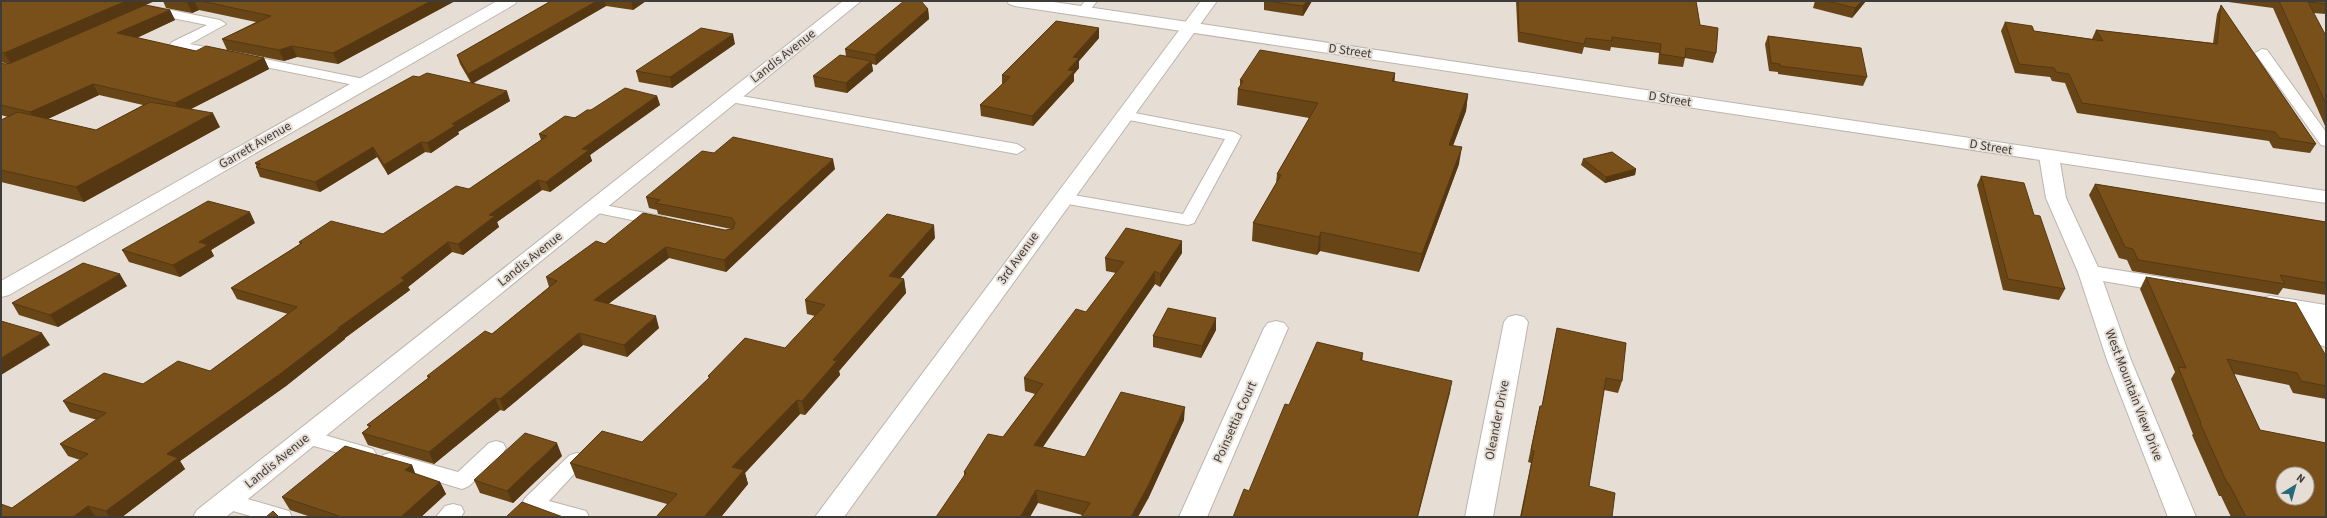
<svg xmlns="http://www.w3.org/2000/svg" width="2327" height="518" viewBox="0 0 2327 518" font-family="'Source Sans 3',sans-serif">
	<rect width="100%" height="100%" fill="#e6ddd5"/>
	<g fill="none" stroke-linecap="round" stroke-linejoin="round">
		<defs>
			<path id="service" d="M1085,1H1097L1087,14H1079L1077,11Z
				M151,6L220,20L226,24L190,44L364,79L371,83L364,87L172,48L170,45L172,42L207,25L147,13L145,10L147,7Z
				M2262,49L2267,50L2326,132V146L2321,145L2255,53Z
				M730,94L1017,144L1025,149L1017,154L725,101L723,98L725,95Z
				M1124,111L1234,132L1241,136L1194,223L1188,225L1062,203L1056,201L1054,198L1056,195L1062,193L1183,214L1225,139L1119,118L1117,115L1119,112Z
				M594,203L661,216L667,218L669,221L667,224L661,226L588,211L586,208L588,205Z
				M307,430L373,449L376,454L373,459L366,461L300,442L297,437L300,432Z
				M496,441L503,443L506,448L503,453L469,486L462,489L383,465L380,460L383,455L390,453L458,472L489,443Z
				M577,453L584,455L587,460L549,501L586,511L589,517H550L525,510L522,504L525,498L570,455Z
				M227,493L289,511L292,517H254L219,507L216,501L219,495Z
				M453,504L461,506L464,512L461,517H436L445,506Z"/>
			<path id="minor" d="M497,1H517L515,4L9,295L1,297V281Z
				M843,1H861L226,517H193L197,510Z
				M2049,150L2056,152L2059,156L2066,198L2098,267L2173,279L2181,281L2184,286L2181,291L2173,293L2103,281L2131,360L2196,517H2168L2107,360L2078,272L2046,198L2039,156L2042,152Z
				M2270,296L2326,305V347L2318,344L2300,315L2262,308L2258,303L2262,298Z
				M1516,315L1524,317L1528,322L1493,517H1465L1504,322L1508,317Z
				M1276,321L1284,323L1288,328L1207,517H1179L1264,328L1268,323Z"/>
			<path id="tertiary" d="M1007,1H1047L2326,191V203L1015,6L1009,4Z"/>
			<path id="secondary" d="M1201,1H1217L844,517H815Z"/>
		</defs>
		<use href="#service" stroke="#bdb5ad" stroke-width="2"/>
		<use href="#minor" stroke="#bdb5ad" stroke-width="2"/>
		<use href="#tertiary" stroke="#bdb5ad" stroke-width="2"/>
		<use href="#secondary" stroke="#bdb5ad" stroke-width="2"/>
		<use href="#service" fill="#fff" fill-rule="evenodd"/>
		<use href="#minor" fill="#fff" fill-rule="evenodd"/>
		<use href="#tertiary" fill="#fff" fill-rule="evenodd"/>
		<use href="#secondary" fill="#fff" fill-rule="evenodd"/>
	</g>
	<path fill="#684516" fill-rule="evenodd" d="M1,1L146,5L170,10L175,20L137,38L196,51L264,58L269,69L191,109L220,127L84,202L1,182V120L8,117L1,115V63L5,64H8L1,62ZM99,95L143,105L96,130L48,119Z
		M163,1H455L338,64L297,57L284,61L227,50L222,39L256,22L199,10L192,13L166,8Z
		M551,1H646L633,10L606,6L472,83L510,101L458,132L459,134L431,153L425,152L388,175L377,157L320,192L260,177L256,167H257L255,163L419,77L471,83L460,64L457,55Z
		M1264,1H1312L1303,16L1264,10Z
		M1516,1H1696L1700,25L1716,53L1713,63L1685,58L1683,67L1658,64L1659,53L1611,47L1610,51L1584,47L1582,54L1518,42Z
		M1815,1H1866L1852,18L1813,8Z
		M2221,1H2326V14L2313,13L2326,36V128L2273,8Z
		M2221,5L2316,144L2310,153L2273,148L2269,141L2077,113L2065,83L2052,81L2050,77L2015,73L2001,31L2005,22L2034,31L2092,39L2096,30L2213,43L2217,14Z
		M928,9L929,19L876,65L872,64L873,71L847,93L815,87L813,76L846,56L845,49Z
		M1099,28V38L1079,61V68L1074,74V81L1033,126L981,116L980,105L1002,84V75Z
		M1768,36L1867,77L1863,86L1778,74V72L1769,71L1765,44Z
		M735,44L672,88L639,82L636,71Z
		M1395,73L1394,82L1468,94L1466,111L1453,145L1459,164L1419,272L1320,251L1317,255L1252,241L1253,223L1276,183L1277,174L1309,118L1237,105L1238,89L1240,86V80Z
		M657,96L660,105L590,155L592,161L550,192L542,190L497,222L499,227L463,255L452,252L408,287L410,290L345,338V339L286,386L180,461L185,469L122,517H1L12,508L80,460L68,456L60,444L97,420L70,412L63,401L210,371L288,314L237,299L231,288L300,244L299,242L383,234L469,189L541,140L539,134L591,110Z
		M714,153L835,169L726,272L669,258L608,304L659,328L627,357L583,345L504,411L500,410L434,464L368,445L362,433L369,427L367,425L428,378L427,376L492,334L549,287L546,277L605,244L725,230L731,229L658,214L657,210L649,208L646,197Z
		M1583,159L1636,169L1635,175L1605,183L1581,165Z
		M1981,176L2034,215L2065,289L2059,300L2003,290L1977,185Z
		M2095,184L2326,222V295L2283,288L2278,295L2132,271L2127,260L2119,258L2089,195Z
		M255,223L211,250L214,256L180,277L129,262L122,250Z
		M935,238L900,278L904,279L906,293L839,371L840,375L805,415L800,414L745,473L748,484L721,517H656L667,504L576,478L570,463L642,442L709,378L708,376L785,348L815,316L807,314L805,300Z
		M1182,241V253L1160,287L1155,284L1043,447L1085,457L1184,420L1148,499L1082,515L1038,503L964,476V472L1003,437L1035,394L1025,391L1024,378L1086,312L1116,273L1106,271L1105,258Z
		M2146,277L2326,356V399L2293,393L2289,385L2234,374L2260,430L2326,517H2231L2221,496H2219L2192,435L2193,434L2171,379L2175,372L2140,289Z
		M127,286L58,327L19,315L12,303Z
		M1557,328L1622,381L1618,393L1604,390L1589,486L1612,517H1520L1531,463L1528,462L1540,406H1542Z
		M1216,330L1201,358L1153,347V336Z
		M562,456L513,503L480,493L474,480Z
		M412,465L415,474L440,482L446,494L421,517H311L290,510L282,497Z"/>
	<path fill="#553812" d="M126,1H155L11,64L4,53Z
		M190,1H194L199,10L192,13L187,2Z
		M431,1H455L338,64L333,53Z
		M597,1H604L606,6L472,84L468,74Z
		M631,1H646L633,10Z
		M1307,1H1312L1303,16V6Z
		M1862,1H1866L1852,18L1855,8Z
		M928,9L929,19L876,65L875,55Z
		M170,10L175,20L123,44L117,33Z
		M1099,28V38L1079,61V68L1074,74V81L1033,126L1032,116L1068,70L1073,57Z
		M733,34L735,44L672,88L670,77Z
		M292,46L297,57L284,61L279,50Z
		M264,58L269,69L181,114L175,103Z
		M871,61L873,71L847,93L846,83Z
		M1395,73L1394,89L1392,81Z
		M93,84L99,95L37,124L30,112Z
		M507,91L510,101L458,132L459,134L431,153L427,143L452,124Z
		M1468,94L1466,111L1447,162L1449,145Z
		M657,96L660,105L590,155L592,161L550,192L546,182L582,149Z
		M213,113L220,127L84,202L76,187Z
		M421,142L425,152L388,175L384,165Z
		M373,147L377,157L320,192L315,182Z
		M1462,147L1459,164L1419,272L1422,254Z
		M833,159L835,169L726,272L724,260Z
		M1636,169L1635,175L1605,183L1606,177Z
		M538,180L542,190L497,222L499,227L463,255L458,244L489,215Z
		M250,212L255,223L211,250L214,256L180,277L173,265L199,242Z
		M934,225L935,238L891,289L889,276Z
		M1321,232L1320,251L1317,255L1319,237Z
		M1182,241V253L1160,287V274Z
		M448,242L452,252L408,287L410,290L345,338V339L286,386L180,461L185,469L122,517H109L106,511L167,454L338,328Z
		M666,247L669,258L598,312L594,300Z
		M1155,271V284L1035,458L1034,445Z
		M120,274L127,286L58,327L50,315Z
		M904,279L906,293L839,371L840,375L805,415L802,401L833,360Z
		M656,316L659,328L627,357L624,345Z
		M1216,318V330L1201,358L1202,346Z
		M42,333L50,345L1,375V358Z
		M579,333L583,345L504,411L500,399Z
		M1363,353L1362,365L1360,360Z
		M1452,381L1450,393L1418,517H1417Z
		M495,398L500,410L434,464L429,452Z
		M797,400L800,414L745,473L748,484L721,517H704L732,467Z
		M1185,407L1184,420L1148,499L1138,517H1131Z
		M557,443L562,456L513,503L507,491Z
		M412,465L417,478L405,470Z
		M440,482L446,494L421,517H401Z
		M1036,490L1038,503L1030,517H1020Z
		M88,506L96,517H73Z"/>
	<path fill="#795019" stroke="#553812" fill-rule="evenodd" d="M1,1H126L4,53L1,52Z
		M179,1H190L187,2Z
		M201,1H431L333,53L292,46L279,50L222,39L271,16Z
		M551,1H597L468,74L457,55Z
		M904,1H921L928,9L875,55L845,49Z
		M1267,1H1307L1303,6Z
		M1518,1H1696L1700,25L1718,28L1716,53L1686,48L1685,58L1660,54L1661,44L1612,37V41L1586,38L1584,44L1519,32Z
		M1827,1H1862L1855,8Z
		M2279,1H2326V4L2308,2L2326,36V104Z
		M145,5L170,10L117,33L196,51L206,46L264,58L175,103L93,84L30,112L1,105V63L5,64L11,63Z
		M2221,5L2316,144L2279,138L2275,132L2082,103L2069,74L2056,72L2054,68L2019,64L2005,22L2032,26L2034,31L2103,41L2096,30L2217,44Z
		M1056,21L1099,28L1073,57L1079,58L1068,70L1074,71L1032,116L980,105L1010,77L1002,75Z
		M701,28L733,34L670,77L636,71Z
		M1768,36L1861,48L1867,77L1780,66V64L1771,63Z
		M1260,50L1395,73L1392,81L1468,94L1449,145L1462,147L1422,254L1321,232L1319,237L1253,223L1281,175L1277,174L1318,103L1238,89L1243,81L1240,80Z
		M840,55L871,61L846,83L813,76Z
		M427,73L507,91L452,124L456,125L427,143L421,142L384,165L373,147L315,182L256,167L261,164L255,163L413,76L419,77Z
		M625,88L657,96L582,149L589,150L546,182L538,180L489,215L495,216L458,244L448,242L401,278L405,280L338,328H340L280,374L167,454L178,458L106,511L88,506L73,517H1V504L12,508L88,454L60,444L106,413L63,401L104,373L143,384L178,361L210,371L297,307L231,288L302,243L299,242L331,221L383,234L456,186L469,189L547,136L539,134L565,116L575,118L587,110H591Z
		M150,102L213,113L76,187L1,170V120L18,112L96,130Z
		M733,137L833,159L724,260L666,247L594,300L656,316L624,345L579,333L500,399L495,398L429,452L362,433L371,426L367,425L430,377L427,376L485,331L492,334L557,281L546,277L596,241L605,244L643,213L725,230L733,229L735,223L732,218L655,203L660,200L646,197L702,151L714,153Z
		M1612,152L1636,169L1606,177L1583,159Z
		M1981,176L2024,183L2034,215L2040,216L2065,289L2008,279Z
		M2095,184L2326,222V283L2280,275L2285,284L2138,260L2133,249L2125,247Z
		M208,201L250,212L199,242L208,245L173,265L122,250Z
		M887,214L934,225L889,276L904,279L833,360L837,361L802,401L797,400L732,467L744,470L704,517H656L677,494L570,463L602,431L642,442L710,377L708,376L745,338L785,348L825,305L805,300Z
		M1126,228L1182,241L1160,274L1155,271L1034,445L1085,457L1121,392L1185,407L1148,486L1131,517H1081L1090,503L1036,490L1020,517H936L966,473L964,472L988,434L1003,437L1043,384L1024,378L1076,309L1086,312L1124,262L1105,258Z
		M83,263L120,274L50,315L12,303Z
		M2146,277L2296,303L2326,356V386L2301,381L2297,373L2227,359L2260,430L2326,443V517H2246L2229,484L2227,483L2200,423H2201L2178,367L2186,368ZM2283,474H2307V498H2283Z
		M1168,308L1216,318L1202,346L1153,336Z
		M1,321L42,333L1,358Z
		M1557,328L1626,343L1622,381L1606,378L1589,486L1615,493L1612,517H1521L1534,451L1531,450L1540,406H1542Z
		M1317,342L1363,353L1360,360L1452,381L1417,517H1233L1244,489L1249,491L1285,404L1289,405Z
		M525,433L557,443L507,491L474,480Z
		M345,446L412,465L405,470L440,482L401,517H342L282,497Z
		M522,502L563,517H506Z
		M273,511L279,517H266Z"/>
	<g text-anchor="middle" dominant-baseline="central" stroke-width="4" stroke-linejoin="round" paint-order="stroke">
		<g font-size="13" fill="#3f3c38" stroke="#e6ddd5">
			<text transform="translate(1350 51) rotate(8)">D Street</text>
			<text transform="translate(783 56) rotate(-38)">Landis Avenue</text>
			<text transform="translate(1670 99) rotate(9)">D Street</text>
			<text transform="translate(255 145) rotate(-30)">Garrett Avenue</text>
			<text transform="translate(1991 147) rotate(9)">D Street</text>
			<text transform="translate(1018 258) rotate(-54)">3rd Avenue</text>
			<text transform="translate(530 259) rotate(-39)">Landis Avenue</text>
			<text transform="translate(2134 395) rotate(69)">West Mountain View Drive</text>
			<text transform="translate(1497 420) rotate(-79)">Oleander Drive</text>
			<text transform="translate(1235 422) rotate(-66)">Poinsettia Court</text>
			<text transform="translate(277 461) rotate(-39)">Landis Avenue</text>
		</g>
	</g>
	<rect width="2327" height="518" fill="none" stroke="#3f3c38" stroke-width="4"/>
	<g transform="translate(2295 486) rotate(37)"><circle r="19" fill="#e6ddd5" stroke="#a39d96"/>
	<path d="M0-3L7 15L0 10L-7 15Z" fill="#27697c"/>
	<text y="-6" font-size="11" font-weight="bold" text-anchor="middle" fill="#3f3c38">N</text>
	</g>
</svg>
